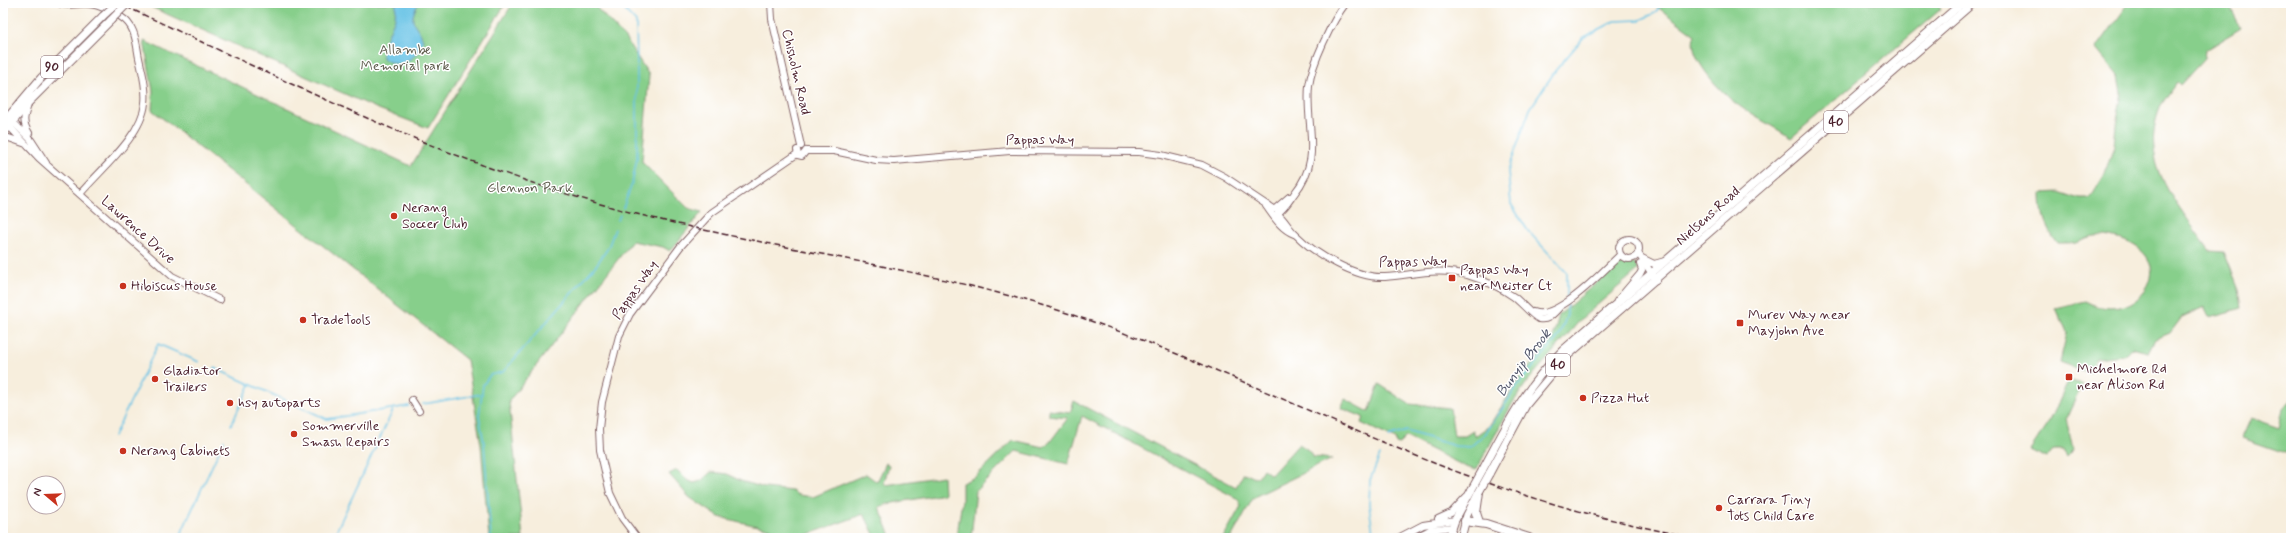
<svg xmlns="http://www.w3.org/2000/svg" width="2294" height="541" viewBox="0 0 2294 541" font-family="Mynerve,sans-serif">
	<rect width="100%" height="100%" fill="#fff"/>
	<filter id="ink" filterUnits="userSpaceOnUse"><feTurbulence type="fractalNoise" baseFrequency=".025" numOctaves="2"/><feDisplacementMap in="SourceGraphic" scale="8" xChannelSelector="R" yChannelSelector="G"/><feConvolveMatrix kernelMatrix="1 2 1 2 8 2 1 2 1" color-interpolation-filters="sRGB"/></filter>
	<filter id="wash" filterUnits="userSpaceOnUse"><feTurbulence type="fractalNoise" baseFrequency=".012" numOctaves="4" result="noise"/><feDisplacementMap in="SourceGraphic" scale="16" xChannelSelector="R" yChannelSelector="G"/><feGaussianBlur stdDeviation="0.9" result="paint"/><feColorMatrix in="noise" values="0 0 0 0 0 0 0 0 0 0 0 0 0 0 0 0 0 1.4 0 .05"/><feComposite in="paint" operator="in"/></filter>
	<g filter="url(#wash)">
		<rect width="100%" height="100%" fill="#f7eedd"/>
		<path fill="#87cf8b" stroke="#68775b" d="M155,3H506L428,128L376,108L151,7Z
			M513,3H592L625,38L649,75L642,162L688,208L702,212L670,251L663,247L632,241L509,401L523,538H489L481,445L467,360L152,110L153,91L144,41L411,166Z
			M1652,3H1936L1941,9L1791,138C1773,126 1752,116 1734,102C1719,90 1685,54 1695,35Z
			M2129,3H2228L2241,28L2205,50L2204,59L2180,85L2177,82C2171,91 2164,99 2160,108C2137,164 2180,208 2210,251L2224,252L2239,289L2242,308L2209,317L2204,307L2182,317L2170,333L2155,339L2148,352L2132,348L2123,355L2096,358L2090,373L2060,362L2067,333L2056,308L2085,301C2142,332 2191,249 2105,236C2100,235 2089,236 2084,239C2081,240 2079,243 2076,243C2070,244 2064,244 2058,244C2045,227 2041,214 2041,193L2059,192L2080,199H2090L2105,174L2114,146L2116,125L2122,93L2119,77L2096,49Z
			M1619,263L1635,264L1638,270L1582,318L1527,382L1512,404L1476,470L1466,467L1406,437L1399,444L1396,443L1395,439L1361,423L1363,417L1341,408L1345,399L1369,412L1379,384L1409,404L1450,408L1454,436H1465L1473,431L1475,436L1489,426L1520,378L1546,347L1553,338L1559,315Z
			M2069,380L2082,384L2066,418L2073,450L2066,457L2063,450H2053L2046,458L2030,450L2051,419Z
			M2291,399V455L2242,438L2251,418L2279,428L2283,408Z
			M1074,401L1236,487L1244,473L1255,478L1258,477L1263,469L1271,475L1299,444L1308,450L1313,457L1332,459L1258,495L1252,500L1231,538H1223L1241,506L1238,499L1082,416L1068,464L1016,451L976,491L971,538L957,535L962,500V483L975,477L1013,440L1043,447L1049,443L1068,418L1049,416V410L1070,413Z
			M886,463L889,465L884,483L886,485L943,476L944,494L887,504L879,507L892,538H876L864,514L798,538H788L783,532L719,517L689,497L669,474L677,470L687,480L694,483L701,481L711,472L727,474L741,481L765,488L792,491L798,495L813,497L866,474L877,482Z"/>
		<path fill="#68c3e6" stroke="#597188" d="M396,3H419C405,25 419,23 423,41C417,59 400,72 383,58L382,50L395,18Z"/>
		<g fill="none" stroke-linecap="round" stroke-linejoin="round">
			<path stroke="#68c3e6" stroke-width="1.5" d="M618,3L636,22L637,65
				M623,208L632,184L637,158V68
				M618,220L620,215
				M1567,300V273L1528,231L1511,204L1508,171L1530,109L1555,71L1583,38L1615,21L1640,20L1655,13L1662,3
				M214,368L327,419L409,406
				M423,404L482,394
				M231,425L250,385
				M114,436L158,344L199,362
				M1388,437L1406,431L1455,446L1470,447L1486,433L1518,385L1559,336L1567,315V304
				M1373,533L1369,505L1370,480L1380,455
				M179,538L224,440
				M333,538L394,408
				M491,538L484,443L479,416L483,385L490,375L503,372L597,264L608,248L615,229"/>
		</g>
	</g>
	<g filter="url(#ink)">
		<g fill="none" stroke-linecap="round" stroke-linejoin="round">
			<defs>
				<path id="secondary" d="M58,3C69,7 77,3 88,4C99,4 112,12 121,17C136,26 136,43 139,58C142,72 147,88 145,103C142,136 101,169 80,194
					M771,3L772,19L801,146
					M28,105C24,117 22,122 29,133
					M3,112L31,140L46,163
					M6,123L39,158L172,276L220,300
					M3,139L9,138L26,144
					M797,150L798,155L802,156L806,151
					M806,151H834L876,160L894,161L1010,151L1139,152L1161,155L1202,165L1225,177L1273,209
					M1266,206C1274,217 1281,229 1294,234
					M1275,209L1289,197
					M1278,213C1285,208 1289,201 1294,194C1324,157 1305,128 1309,86C1312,63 1332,21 1346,3
					M1278,214C1285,220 1289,229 1296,235C1315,254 1357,279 1385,277C1413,275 1438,267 1467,275C1483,280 1500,287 1514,297C1522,303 1530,314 1539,319C1548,321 1553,314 1559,308
					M1619 249a10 10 0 1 1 20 0a10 10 0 1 1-20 0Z
					M1638,253L1656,280
					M1642,258L1654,264L1665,261
					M1617,301L1640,274L1642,270L1640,264
					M1533,312C1556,322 1603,271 1620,255
					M412,400L419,411
					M1438,519L1451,513L1466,497
					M637,538L622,518L610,493L600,450L599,429L602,402L619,336L630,314L680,247L711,213L797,154
					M1398,538L1423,525L1455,520
					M1414,538L1430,530L1452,527
					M1421,538L1432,536L1438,538"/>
				<path id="primary" d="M3,123L41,78L103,16
					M3,134L28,103L111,20
					M1482,471C1507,424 1524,389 1562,351L1962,3
					M1489,474L1526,405L1566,357L1973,3
					M1449,538L1455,520L1472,489
					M1461,538L1467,515L1478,493"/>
				<path id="highway" d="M1465,521L1486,524L1529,538
					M1479,522L1476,513L1479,492"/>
			</defs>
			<use href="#secondary" stroke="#876769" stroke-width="8"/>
			<use href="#primary" stroke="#876769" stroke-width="9"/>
			<use href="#highway" stroke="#876769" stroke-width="10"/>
			<use href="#secondary" stroke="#fff" stroke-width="6"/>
			<use href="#primary" stroke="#fff" stroke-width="7"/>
			<use href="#highway" stroke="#fff" stroke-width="8"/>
			<path stroke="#4a1f2b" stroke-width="1.5" stroke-dasharray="6 3" stroke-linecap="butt" d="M108,3L123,9
				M118,3C273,74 425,153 590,201C749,248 916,263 1073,315C1198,357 1316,417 1439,465C1522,497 1609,522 1697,538"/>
			<defs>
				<path id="primary-bridge" d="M103,16L117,3
					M111,20L128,3
					M1472,489L1482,471
					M1479,492L1489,474"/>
			</defs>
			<use href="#primary-bridge" stroke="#876769" stroke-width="9" stroke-linecap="butt"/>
			<use href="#primary-bridge" stroke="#fff" stroke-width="7"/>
		</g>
	</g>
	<g fill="#c8321e" stroke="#fff" stroke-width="1.5">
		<circle cx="394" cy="216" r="4"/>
		<rect x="1448" y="274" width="8" height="8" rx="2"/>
		<circle cx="123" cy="286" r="4"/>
		<circle cx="303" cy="320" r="4"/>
		<rect x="1736" y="319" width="8" height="8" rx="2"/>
		<rect x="2065" y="373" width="8" height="8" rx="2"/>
		<circle cx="155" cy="379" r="4"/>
		<circle cx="1583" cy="398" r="4"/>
		<circle cx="230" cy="403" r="4"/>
		<circle cx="294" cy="434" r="4"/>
		<circle cx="123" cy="451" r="4"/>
		<circle cx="1719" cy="508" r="4"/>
	</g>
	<g text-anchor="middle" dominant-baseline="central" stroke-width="3" stroke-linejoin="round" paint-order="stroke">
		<g fill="#fff" stroke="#80626b" stroke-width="1">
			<rect x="41" y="56" width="22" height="22" rx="3"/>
			<rect x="1824" y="111" width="24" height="22" rx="3"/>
			<rect x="1546" y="354" width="24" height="22" rx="3"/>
		</g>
		<g font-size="13" font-weight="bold" fill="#4a1f2b">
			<text x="52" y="67">90</text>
			<text x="1836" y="122">40</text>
			<text x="1558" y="365">40</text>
		</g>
		<g font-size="14" fill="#5f5d4d" stroke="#fff">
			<text x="405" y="50">Allambe<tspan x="405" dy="16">Memorial park</tspan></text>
			<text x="530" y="188">Glennon Park</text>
		</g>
		<g font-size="14" fill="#4a1f2b" stroke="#fff">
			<text transform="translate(796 72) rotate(77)">Chisholm Road</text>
			<text x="1040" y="140">Pappas Way</text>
			<text transform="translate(1708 216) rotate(-42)">Nielsens Road</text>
			<text transform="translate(138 230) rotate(42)">Lawrence Drive</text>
			<text transform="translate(1413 262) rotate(-1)">Pappas Way</text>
			<text transform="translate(635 290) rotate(-55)">Pappas Way</text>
		</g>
		<g font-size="14" fill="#4a1f2b" stroke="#fff" text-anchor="start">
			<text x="402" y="208">Nerang<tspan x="402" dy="16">Soccer Club</tspan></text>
			<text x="1460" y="270">Pappas Way<tspan x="1460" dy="16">near Meister Ct</tspan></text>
			<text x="131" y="286">Hibiscus House</text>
			<text x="1748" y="315">Murev Way near<tspan x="1748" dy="16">Mayjohn Ave</tspan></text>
			<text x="311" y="320">TradeTools</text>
			<text x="2077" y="369">Michelmore Rd<tspan x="2077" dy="16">near Alison Rd</tspan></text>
			<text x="163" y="371">Gladiator<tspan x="163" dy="16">Trailers</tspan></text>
			<text x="1591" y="398">Pizza Hut</text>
			<text x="238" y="403">hsy autoparts</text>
			<text x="302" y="426">Sommerville<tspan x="302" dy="16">Smash Repairs</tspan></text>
			<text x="131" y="451">Nerang Cabinets</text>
			<text x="1727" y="500">Carrara Tiny<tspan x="1727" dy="16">Tots Child Care</tspan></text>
		</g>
		<g font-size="15" font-style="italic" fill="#54586c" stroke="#fff">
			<text transform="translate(1524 363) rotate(-53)">Bunyip Brook</text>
		</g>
	</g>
	<rect width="2294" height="541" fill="none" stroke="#fff" stroke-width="16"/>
	<g transform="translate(46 495) rotate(289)"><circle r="19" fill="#ffffff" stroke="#b7a5aa"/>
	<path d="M0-3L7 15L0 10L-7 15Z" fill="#c8321e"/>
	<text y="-6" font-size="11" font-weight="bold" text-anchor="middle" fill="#4a1f2b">N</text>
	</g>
</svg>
